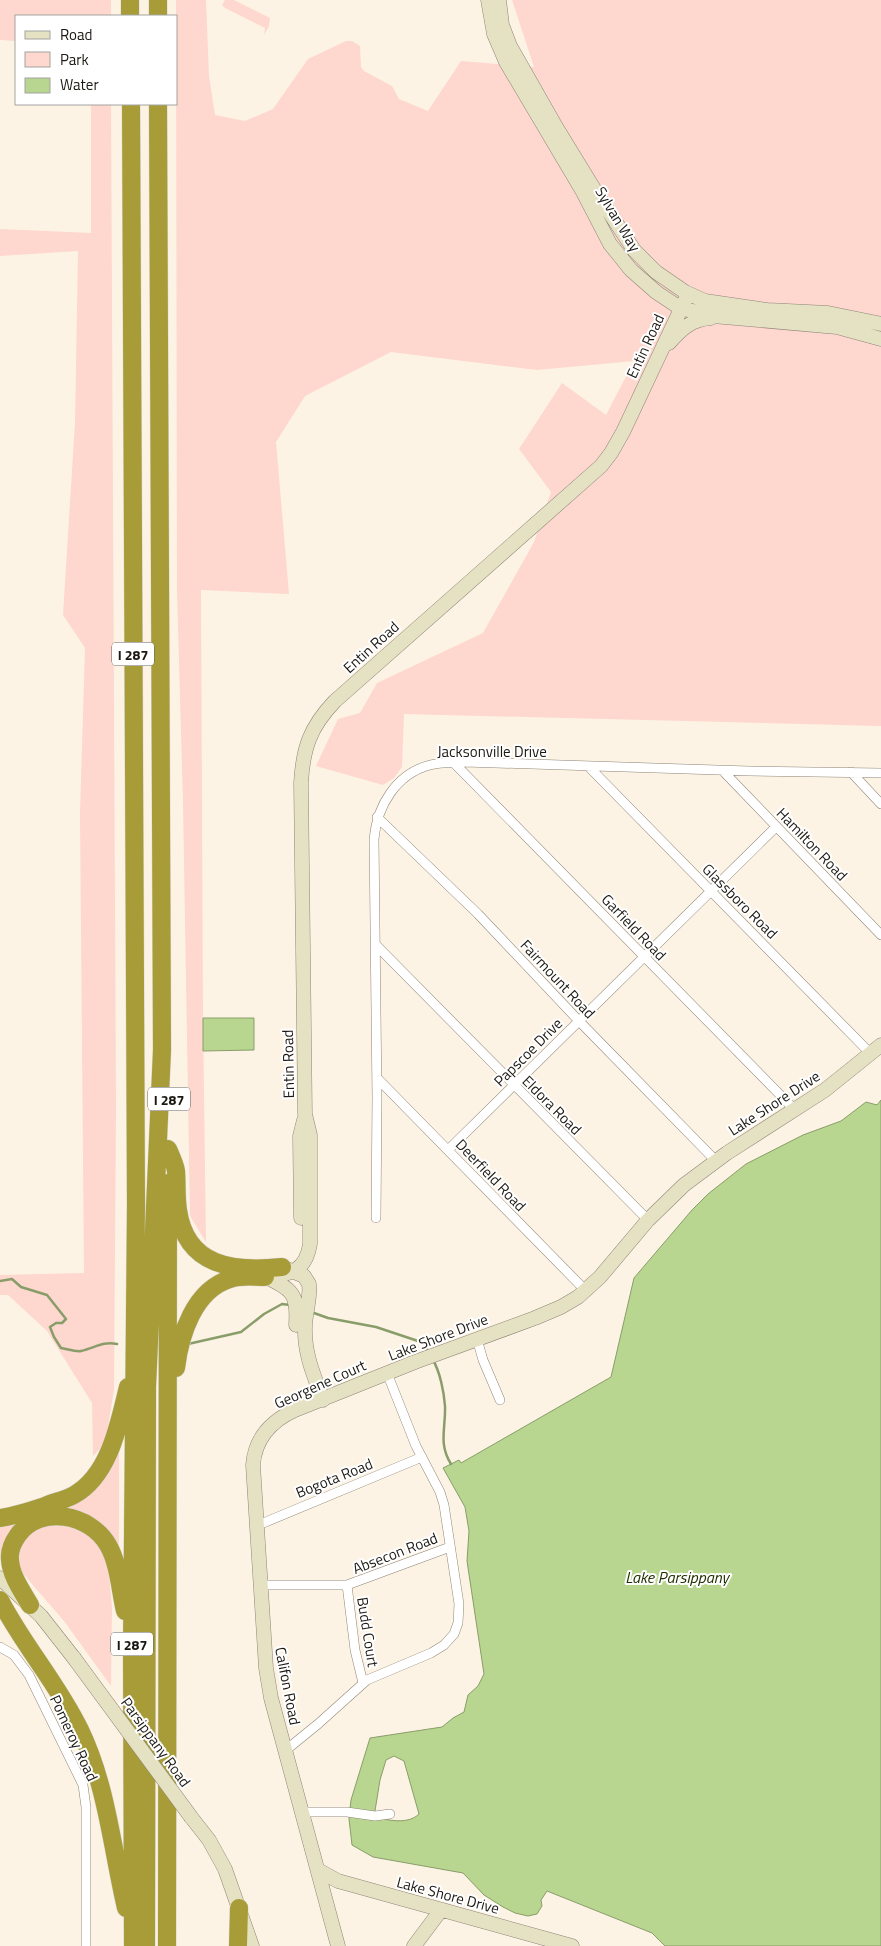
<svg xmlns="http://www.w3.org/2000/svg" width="881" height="1946" viewBox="0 0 881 1946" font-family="'Titillium Web',sans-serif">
	<rect width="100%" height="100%" fill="#fdf3e4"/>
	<path fill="#fed7cf" d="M0,0H111V16H16V41L0,40Z
		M176,0H206L209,76L215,115L245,121L273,109L308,59L346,41H352L360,46L361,67L364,71L392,86L399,99L428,111L461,61L534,67L512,0H881V726L404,714L402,767L394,778L383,785L316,766L338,719L360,713L377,683L483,633L534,542L551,492L519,449L562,383L606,415L634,361L537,370L391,352L305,396L276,442L289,594L201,590L203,1018L206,1242L190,1216L183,802L177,591Z
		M225,0H234L270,18L269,26L264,35L265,28L225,8L222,5Z
		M91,104H111L116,1109L114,1390L105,1444L93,1456L92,1403L47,1331L8,1295H0V1275L84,1273L80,813L85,648L63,615L75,423L78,251L0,256V229L91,233Z
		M119,1449V1554L113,1544L46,1514L5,1562L0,1557V1526L65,1504Z
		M65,1523L91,1534L110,1565L109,1573L112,1608L111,1686L64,1621L25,1576C11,1557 22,1530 46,1525C52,1523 59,1524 65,1523Z"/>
	<path fill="#b8d690" stroke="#899d6a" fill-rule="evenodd" d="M203,1018H254V1050L203,1051Z
		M881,1100V1946H665L652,1933L547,1891L541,1900L542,1906L537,1914L528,1916L515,1913L503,1907L484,1895L463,1873L373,1857L352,1845L349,1819L351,1800L370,1738L442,1727L453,1718L464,1712L468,1695L478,1686L484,1674L467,1561L469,1531L465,1507L443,1468L459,1460L461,1463L611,1377L634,1278L692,1210L708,1194L746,1164L803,1135L841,1121L866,1102L877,1105ZM394,1756L404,1761L419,1814C408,1825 387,1820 374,1817L380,1780L386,1760Z"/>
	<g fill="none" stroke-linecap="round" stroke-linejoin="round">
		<path stroke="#899d6a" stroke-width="2.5" d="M0,1281L12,1279L21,1287L47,1295L66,1319L62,1323H56L50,1327L54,1337L61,1348C67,1349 76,1352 81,1351C95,1348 102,1341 117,1344
			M314,1313L328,1318L376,1327L424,1343L429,1353
			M188,1344L241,1332L264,1314L282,1304L290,1305
			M433,1360C440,1372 444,1392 445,1406C446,1428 438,1443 451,1464"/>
		<defs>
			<path id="street" d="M454,763L795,1110
				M589,767L871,1054
				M723,771L881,935
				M851,772L881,804
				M377,817L478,914L579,1021L716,1161
				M375,944L648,1220
				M377,1078L586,1291
				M448,1150L776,827
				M376,1218L377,1097L374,839C377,806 396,774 430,765C441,762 453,763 465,762L749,771L881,773
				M477,1339L483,1360L500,1400
				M256,1526L422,1457
				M260,1585H347L450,1547
				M347,1585L355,1650L363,1683
				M0,1647L14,1655L29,1675L83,1785L86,1807V1946
				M286,1750L318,1724L367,1680L431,1653L444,1645L454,1634L458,1623L459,1604L444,1505L440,1492L416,1446L387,1373
				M303,1812H347L375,1816L390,1814"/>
			<path id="secondary" d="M488,0L494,34L506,62L583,192L610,244L631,270L656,292L680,308L713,316L837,327L881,339
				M499,0L502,25L510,46L556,127L594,189L634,250L656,272L685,292L705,301L767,310L828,313L881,324
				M669,343C681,329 692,319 711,318
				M301,1218L300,1136L304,1120
				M287,1269L304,1276L309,1284C311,1298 305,1313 305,1327C304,1353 314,1376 323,1400
				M266,1277C290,1275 306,1271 310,1244V1135L305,1114L301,783C303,748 310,727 335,701L601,466L611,453L623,432L688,294
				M266,1277C293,1290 298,1294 296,1325
				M0,1578L41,1616L74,1658
				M191,1817L209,1840L225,1869L252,1946
				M318,1870L338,1881L572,1946
				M338,1946L271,1698L266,1668L253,1465C255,1438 271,1421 295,1410L415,1362L535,1318L561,1307L578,1297L600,1277L648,1220L684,1185L727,1153L825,1090L881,1045
				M414,1946L441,1910"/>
			<path id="highway" d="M130,0V16
				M158,16V0
				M131,104L136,1204L132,1645L133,1946
				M168,1149C171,1156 175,1164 176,1171C177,1184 176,1197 178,1210C186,1267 234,1272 282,1267
				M176,1368C180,1335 194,1290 230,1279C241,1275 254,1277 265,1277
				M0,1518C15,1516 30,1511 45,1506C54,1502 65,1500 74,1495C110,1475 119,1423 128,1387
				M0,1600C23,1645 58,1684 80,1730C107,1786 112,1848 126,1908
				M30,1605C22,1591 11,1576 10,1560C9,1551 13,1542 18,1535C41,1504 90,1514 108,1545C119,1564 120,1590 125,1611
				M146,1946L147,1387L162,1050L158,104
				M167,1946L168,1183
				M238,1946L239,1908"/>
		</defs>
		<use href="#street" stroke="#8e8577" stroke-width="10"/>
		<use href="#secondary" stroke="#8e8577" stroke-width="15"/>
		<use href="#highway" stroke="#dbdad9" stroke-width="19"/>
		<use href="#street" stroke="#fff" stroke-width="9"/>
		<use href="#secondary" stroke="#e5e1c3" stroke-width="14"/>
		<use href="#highway" stroke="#a79c37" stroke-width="18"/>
		<defs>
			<path id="secondary-bridge" d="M74,1658L191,1817"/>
		</defs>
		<use href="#secondary-bridge" stroke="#8e8577" stroke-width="15" stroke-linecap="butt"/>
		<use href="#secondary-bridge" stroke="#e5e1c3" stroke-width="14"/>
	</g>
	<g text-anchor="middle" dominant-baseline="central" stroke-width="4" stroke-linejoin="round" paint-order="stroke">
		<g fill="#fff" stroke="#605e5a" stroke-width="1">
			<rect x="112" y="642.5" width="42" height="23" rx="4"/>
			<rect x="148" y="1087.5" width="42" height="23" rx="4"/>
			<rect x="111" y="1632.5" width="42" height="23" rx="4"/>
		</g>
		<g font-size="14" font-weight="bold" fill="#1c1913">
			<text x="133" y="654">I 287</text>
			<text x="169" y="1099">I 287</text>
			<text x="132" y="1644">I 287</text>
		</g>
		<g font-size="15" fill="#1c1913" stroke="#fff">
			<text transform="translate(618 219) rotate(59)">Sylvan Way</text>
			<text transform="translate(645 346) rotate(-65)">Entin Road</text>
			<text transform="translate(371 647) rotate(-42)">Entin Road</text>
			<text x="492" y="751">Jacksonville Drive</text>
			<text transform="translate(812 844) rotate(46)">Hamilton Road</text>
			<text transform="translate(740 901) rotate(45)">Glassboro Road</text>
			<text transform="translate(634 927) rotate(46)">Garfield Road</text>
			<text transform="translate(558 979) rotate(47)">Fairmount Road</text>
			<text transform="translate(528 1052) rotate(-45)">Papscoe Drive</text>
			<text transform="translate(288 1064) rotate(-91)">Entin Road</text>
			<text transform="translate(774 1103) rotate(-33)">Lake Shore Drive</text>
			<text transform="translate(552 1105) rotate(45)">Eldora Road</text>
			<text transform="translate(491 1175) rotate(46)">Deerfield Road</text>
			<text transform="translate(438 1337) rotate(-21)">Lake Shore Drive</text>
			<text transform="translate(320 1384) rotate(-24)">Georgene Court</text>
			<text transform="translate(334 1478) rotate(-22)">Bogota Road</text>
			<text transform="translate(395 1553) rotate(-21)">Absecon Road</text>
			<text transform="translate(368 1632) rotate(81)">Budd Court</text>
			<text transform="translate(288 1686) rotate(79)">Califon Road</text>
			<text transform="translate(74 1738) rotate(65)">Pomeroy Road</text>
			<text transform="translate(156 1742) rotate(54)">Parsippany Road</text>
			<text transform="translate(448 1895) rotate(15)">Lake Shore Drive</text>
		</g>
		<g font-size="16" font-style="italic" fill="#203000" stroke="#fff">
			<text x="677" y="1577">Lake Parsippany</text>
		</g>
	</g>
	<rect x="15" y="15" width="162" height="90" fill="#ffffff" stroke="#a4a3a1"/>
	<rect x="25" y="31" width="25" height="8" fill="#e5e1c3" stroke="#a4a3a1"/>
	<text x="60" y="40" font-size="15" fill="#1c1913">Road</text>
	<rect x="25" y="52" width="25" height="15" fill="#fed7cf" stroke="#a4a3a1"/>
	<text x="60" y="65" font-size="15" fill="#1c1913">Park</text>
	<rect x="25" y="78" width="25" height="15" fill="#b8d690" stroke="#a4a3a1"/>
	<text x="60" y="90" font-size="15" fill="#1c1913">Water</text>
</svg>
